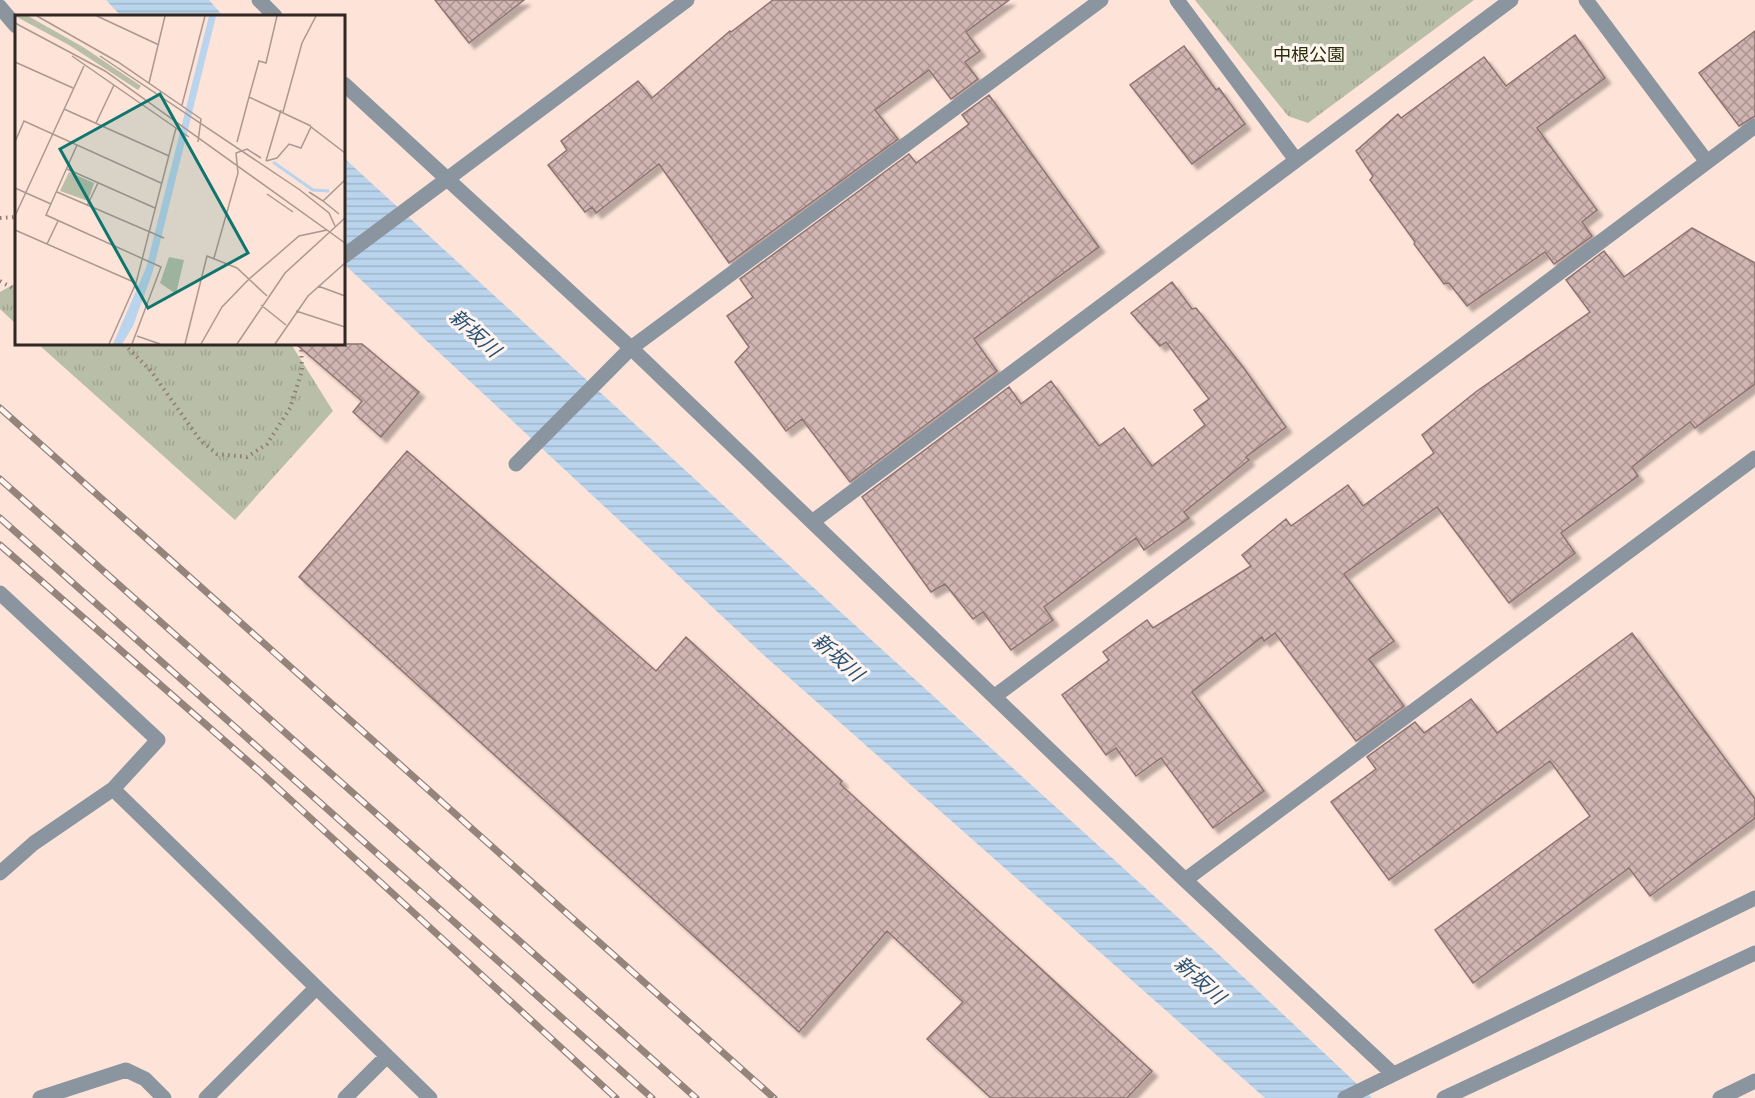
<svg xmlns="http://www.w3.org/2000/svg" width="1755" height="1098" viewBox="0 0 1755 1098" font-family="'Public Sans','Noto Sans JP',sans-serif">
	<defs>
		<pattern id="grass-tufts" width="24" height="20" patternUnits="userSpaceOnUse" patternTransform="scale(1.5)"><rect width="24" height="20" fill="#b8bea7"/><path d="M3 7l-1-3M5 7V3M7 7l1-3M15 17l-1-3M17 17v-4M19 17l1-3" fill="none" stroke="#9fa390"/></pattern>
		<pattern id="water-rules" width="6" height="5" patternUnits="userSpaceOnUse" patternTransform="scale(1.5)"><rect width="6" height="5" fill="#b9d4ec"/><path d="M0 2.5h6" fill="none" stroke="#a0b6ca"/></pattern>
		<pattern id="building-cross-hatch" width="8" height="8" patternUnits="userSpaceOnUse" patternTransform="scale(1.5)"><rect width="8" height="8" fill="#d1b5b2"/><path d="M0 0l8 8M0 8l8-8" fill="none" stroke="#aa9391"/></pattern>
		<filter id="shadow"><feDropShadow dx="5.5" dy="5.5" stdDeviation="1.5" flood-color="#0004"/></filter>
	</defs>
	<rect width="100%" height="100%" fill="#fde3d8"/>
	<path fill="url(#grass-tufts)" d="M1195,0H1474L1308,123L1288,116Z
		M16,283V324L0,309V292Z
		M38,344H291L333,411L235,520Z"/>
	<path fill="url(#water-rules)" d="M106,0H209L223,16H121Z
		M344,158L803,578L1237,971L1372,1098H1265L767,658L344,264Z"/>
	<path fill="url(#building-cross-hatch)" stroke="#8e7471" stroke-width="1.5" filter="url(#shadow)" d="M435,0H524L469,43Z
		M773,0H1009L966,32L980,51L965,62L978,79L951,99L929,70L875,110L898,139L729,263L659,164L596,213L592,207L585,212L548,165L567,150L561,141L638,81L652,98L730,31L731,32Z
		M1755,31V116L1739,126L1699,73Z
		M1575,35L1605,78L1537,128L1597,210L1582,222L1592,236L1554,264L1545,252L1467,306L1449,283L1444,284L1414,244L1415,242L1370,180L1373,176L1356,151L1398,114L1401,118L1484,57L1506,86Z
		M1184,46L1216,90L1219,88L1245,124L1192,164L1130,85Z
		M989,95L1099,247L974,339L997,371L850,482L802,419L786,431L735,362L749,347L727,316L753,297L740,279L909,154L916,163L969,124L962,115Z
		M1692,228L1755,263V384L1695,428L1690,422L1632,467L1638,476L1561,533L1575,553L1509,603L1437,507L1344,574L1394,641L1369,659L1404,706L1356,741L1275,633L1264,641L1262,637L1192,692L1264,791L1213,828L1161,758L1136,776L1116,748L1106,755L1062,695L1109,660L1103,652L1147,620L1153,628L1251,566L1242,555L1286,519L1291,526L1348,485L1363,506L1434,453L1422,435L1477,391L1590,312L1566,280L1604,251L1624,277Z
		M1172,282L1192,309L1196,308L1243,367L1286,427L1246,457L1249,460L1184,512L1189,518L1144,550L1136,538L1044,607L1053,620L1011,650L983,612L973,619L945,584L931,592L862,497L1009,387L1021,404L1051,381L1099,446L1124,428L1152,466L1205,425L1194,410L1209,399L1166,342L1160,346L1131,313Z
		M296,344H362L419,392L381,437L353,412L362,401Z
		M407,451L656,671L686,637L842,781L840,784L1152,1071L1127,1098H991L927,1039L963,1002L887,931L799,1032L299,577Z
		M1632,633L1755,799V818L1650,896L1629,868L1473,983L1435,930L1590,816L1550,761L1389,880L1331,802L1376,769L1367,757L1415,722L1424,733L1471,699L1497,733Z"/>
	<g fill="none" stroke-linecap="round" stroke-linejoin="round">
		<path stroke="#8e7d76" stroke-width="4" stroke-dasharray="1.5 4.5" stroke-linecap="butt" d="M0,218L16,217
			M0,281L16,290
			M124,344L151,371L200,440L217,454L247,457L267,444L290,408L302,371L301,344"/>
		<path stroke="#8a95a0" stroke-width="15" d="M259,0L275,16
			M1177,0L1296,160
			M1586,0L1707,162
			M0,7L16,26
			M344,84L631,348L1185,880L1393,1074
			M344,256L687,0
			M516,464L631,348L1101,0
			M812,522L1511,0
			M0,593L158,740L113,789L34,843L0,873
			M995,696L1755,126
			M113,789L430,1098
			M1185,880L1755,458
			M40,1098L126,1070L145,1079L164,1098
			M206,1098L316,988
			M345,1098L387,1056
			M1345,1098L1755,898
			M1444,1098L1755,953
			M1720,1098L1755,1081"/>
		<defs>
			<path id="rail" d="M0,408L774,1098
				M0,479L696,1098
				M0,518L652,1098
				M0,545L258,770L616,1098"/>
		</defs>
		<use href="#rail" stroke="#95847c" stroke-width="7"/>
		<use href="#rail" stroke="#fff4ef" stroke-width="4.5" stroke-dasharray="14" stroke-linecap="butt"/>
	</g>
	<g text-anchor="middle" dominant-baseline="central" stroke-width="6" stroke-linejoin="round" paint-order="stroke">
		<g font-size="18" fill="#272f08" stroke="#fff4ef">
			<text x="1309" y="54">中根公園</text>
		</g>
		<g font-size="20" font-style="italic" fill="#265173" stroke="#fff4ef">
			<text transform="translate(475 333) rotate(42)">新坂川</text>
			<text transform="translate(838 657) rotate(42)">新坂川</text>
			<text transform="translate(1200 980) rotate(42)">新坂川</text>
		</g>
	</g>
	<g transform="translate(15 15)">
		<rect width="330" height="330" fill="#fde3d8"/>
		<path d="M0,1H13L68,32L126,71L123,75L54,30ZM54,157L79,168L73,186L45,176ZM154,242L169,245L161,279L145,268Z" fill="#b8bea7"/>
		<path d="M194,1H201L138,256L118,311L107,329H98L131,253Z" fill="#b9d4ec"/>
		<path fill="none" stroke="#b9d4ec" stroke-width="3" d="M258,147L298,175L314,176"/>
		<path fill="none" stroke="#ab9890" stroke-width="1.5" d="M22,1L103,47L186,104L183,127M82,1L144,30M0,8L90,56L330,228M57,41L174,122M85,41L285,175L314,198L320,211M0,47L58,73M134,68L150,1M234,82L244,46L251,48L262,1M167,90L190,1M49,94L154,141M268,97L287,28L301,1M81,108L99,70M0,127L9,106L146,168M222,127L234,82L296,111M62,130L31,200L146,252L117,329M251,146L262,143L274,129L286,133L296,112L330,138M251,146L266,95M52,154L140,193M0,173L36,189M42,177L149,223M294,177L308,186L330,165M252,179L278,197M308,186L324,199M72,191L83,168M0,201L69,51M0,215L121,268M32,229L43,206M199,243L223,158L221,138L232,134L246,143M303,271L330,281M246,290L271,310M281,296L330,312M122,321L145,329M94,329L121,268L161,113M170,329L192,241L222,253L252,281M186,329L207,292L233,265L284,221L312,215M222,329L270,258L330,203M260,329L293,281L330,248"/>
		<path fill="#0f766e" fill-opacity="0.15" stroke="#0f766e" stroke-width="3" d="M145,79L233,238L133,293L45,134Z"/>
		<rect width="330" height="330" fill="none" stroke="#312824" stroke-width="3"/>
	</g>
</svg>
